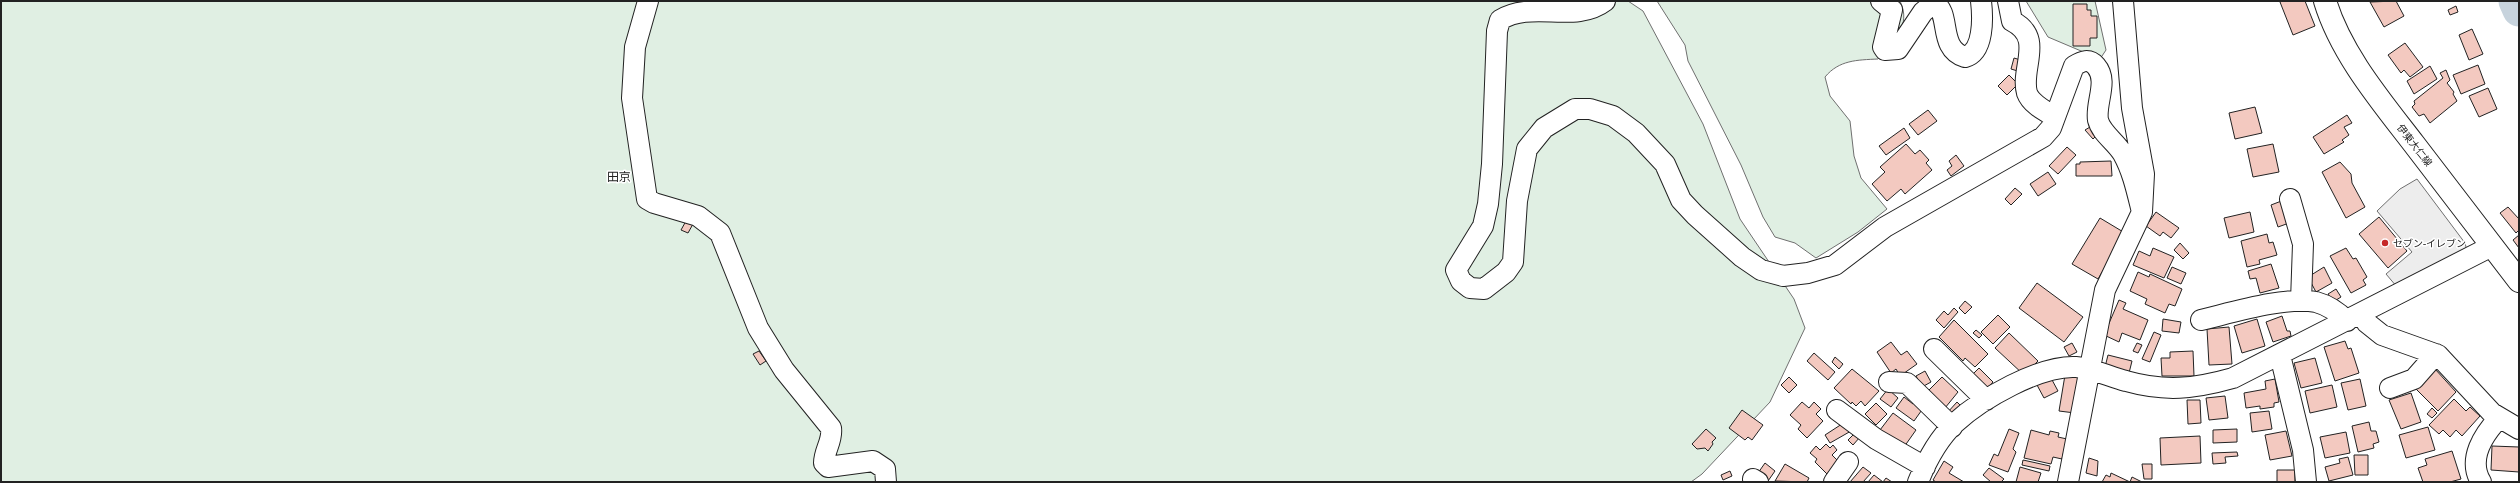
<svg xmlns="http://www.w3.org/2000/svg" width="2520" height="483" viewBox="0 0 2520 483" font-family="'Noto Serif','Noto Sans JP',serif">
	<rect width="100%" height="100%" fill="#fff"/>
	<path fill="#e0efe3" stroke="#6f6f6f" d="M1,1H1628L1643,11L1703,124L1740,219L1794,299L1805,328L1770,402L1702,474L1691,482H1Z
		M1657,1H1900C1912,26 1893,41 1878,59C1857,60 1839,60 1825,77L1830,96L1850,121L1854,156L1861,178L1887,209L1858,232L1816,258L1795,243L1775,237L1763,217L1741,165L1688,61L1685,45Z
		M2026,1H2095L2106,50L2100,59L2048,37Z"/>
	<path fill="#ededed" stroke="#6f6f6f" d="M2417,179L2465,243L2467,251L2397,287L2386,274L2412,252L2377,211L2400,189Z"/>
	<g fill="none" stroke-linecap="round" stroke-linejoin="round">
		<path stroke="#c7d3dd" stroke-width="33" d="M2515,1L2519,10"/>
	</g>
	<path fill="#f3c9c0" stroke="#222" d="M2283,1H2305L2315,26L2293,35L2280,2Z
		M2396,1L2404,16L2384,27L2370,2Z
		M2073,4H2087V10H2091V16H2097V38H2090V46H2073Z
		M2456,6L2458,12L2450,15L2448,10Z
		M2472,29L2483,54L2469,60L2459,35Z
		M2405,43L2423,67L2410,77L2404,70L2401,73L2388,55Z
		M2014,58L2024,61L2021,72L2011,69Z
		M2478,65L2485,84L2461,94L2453,75Z
		M2430,66L2437,79L2414,94L2407,81Z
		M2446,70L2450,80L2447,83L2454,92L2453,94L2457,101L2430,123L2424,114L2419,116L2412,107L2415,104L2414,101L2443,78L2440,73Z
		M2009,75L2018,84L2007,95L1998,86Z
		M2488,88L2497,109L2479,117L2469,96Z
		M2255,107L2262,133L2235,139L2229,113Z
		M1928,110L1937,121L1918,135L1909,124Z
		M2347,115L2352,123L2344,127L2349,135L2342,140L2344,142L2324,154L2313,137Z
		M2090,127L2097,135L2093,139L2085,130Z
		M1904,128L1910,138L1886,155L1879,146Z
		M1906,144L1915,154L1920,150L1929,160L1926,163L1932,170L1905,194L1901,189L1887,201L1872,184L1885,172L1880,167Z
		M2273,144L2279,172L2253,177L2247,149Z
		M2067,147L2076,155L2058,174L2049,166Z
		M1956,155L1964,166L1951,176L1947,170L1952,166L1949,161Z
		M2111,161L2112,176H2076V164H2080V162Z
		M2340,162L2351,174L2352,183L2365,207L2346,218L2322,172Z
		M2048,172L2056,184L2038,196L2030,184Z
		M2015,188L2022,194L2011,205L2005,199Z
		M2284,200L2292,222L2278,227L2271,205Z
		M2508,207L2519,219V230L2516,233L2500,213Z
		M2156,212L2179,228L2171,238L2163,232L2160,236L2146,226Z
		M2250,212L2254,232L2229,238L2224,218Z
		M2379,217L2407,251L2388,268L2359,234Z
		M2100,218L2125,233L2098,279L2072,264Z
		M686,221L693,224L688,233L681,230Z
		M2267,234L2269,243L2273,242L2277,255L2259,260L2260,264L2247,267L2241,241Z
		M2519,235V248L2513,240Z
		M2180,243L2189,253L2183,259L2174,250Z
		M2153,248L2174,257L2164,278L2133,265L2139,251L2150,256Z
		M2346,248L2353,259L2356,258L2367,277L2363,280L2366,285L2351,293L2330,256Z
		M2271,264L2279,288L2260,293L2256,278L2250,279L2248,271Z
		M2172,267L2186,273L2181,284L2167,278Z
		M2324,267L2332,283L2316,292L2308,277Z
		M2138,272L2149,277L2150,274L2182,289L2175,306L2169,304L2165,313L2145,304L2147,299L2130,291Z
		M2037,283L2083,317L2064,342L2019,308Z
		M2336,289L2341,297L2333,302L2328,294Z
		M2119,300L2126,303L2123,309L2148,320L2140,340L2122,333L2119,342L2104,335Z
		M1965,301L1972,307L1965,314L1959,308Z
		M1954,308L1958,312L1944,328L1936,320L1944,311L1948,315Z
		M1998,315L2010,327L1993,344L1981,332Z
		M2282,316L2287,331H2290L2291,336L2273,342L2266,322Z
		M2163,319L2181,322L2179,333L2162,331Z
		M2257,319L2265,346L2242,353L2234,326Z
		M1954,320L1988,354L1975,367L1965,358L1963,361L1939,337Z
		M2229,327L2232,364L2209,365L2207,329Z
		M1976,330L1982,335L1979,338L1973,333Z
		M2154,332L2161,335L2150,362L2142,359Z
		M2009,333L2038,361L2024,375L1995,348Z
		M2345,341L2348,349L2351,348L2359,373L2335,381L2324,347Z
		M1891,342L1901,355L1907,351L1917,364L1900,376L1896,369L1891,373L1877,352Z
		M2072,343L2077,352L2069,356L2064,347Z
		M2137,343L2142,345L2138,353L2133,351Z
		M759,351L766,361L760,365L753,354Z
		M2193,351L2194,376H2162L2161,358H2170V352Z
		M1814,353L1835,372L1828,380L1807,361Z
		M2108,355L2132,361L2129,373L2105,367Z
		M1835,357L1843,364L1839,369L1832,362Z
		M2315,358L2322,383L2301,388L2294,363Z
		M1979,368L1993,382L1986,390L1971,376Z
		M1852,369L1879,391L1865,406L1861,401L1856,406L1852,402L1851,404L1834,388Z
		M2435,369L2456,392L2438,411L2416,389Z
		M1925,371L1931,382L1922,387L1916,376Z
		M2065,375L2081,377L2075,413L2059,411Z
		M1789,377L1797,385L1789,393L1781,385Z
		M1942,377L1958,392L1945,408L1928,391Z
		M2051,378L2058,391L2044,398L2037,385Z
		M2275,379L2279,402L2274,403V407L2260,409V406L2246,408L2244,393L2266,389L2265,381Z
		M2360,379L2366,406L2348,410L2341,383Z
		M2332,385L2337,407L2310,413L2305,391Z
		M1888,389L1898,398L1891,407L1880,399Z
		M2411,393L2421,422L2401,429L2389,400Z
		M2225,396L2228,418L2209,420L2206,398Z
		M1904,397L1913,404L1915,401L1924,407L1914,421L1896,408Z
		M2454,399L2466,411L2470,407L2480,416L2462,436L2456,430L2450,437L2443,430L2439,434L2429,425Z
		M2187,400H2200L2201,423L2188,424Z
		M1802,402L1809,408L1814,402L1821,409L1816,414L1823,421L1807,438L1798,429L1801,425L1790,415Z
		M1957,402L1961,406L1951,416L1947,413Z
		M1876,403L1887,414L1876,425L1865,414Z
		M2432,408L2437,413L2432,418L2427,414Z
		M1742,410L1763,425L1752,440L1748,437L1745,440L1729,428Z
		M2269,411L2272,429L2252,432L2250,413Z
		M1893,413L1916,430L1904,447L1880,430Z
		M1845,422L1851,431L1830,443L1825,435Z
		M2369,422L2371,431H2376L2379,442L2373,444L2374,448L2358,452L2352,426Z
		M2428,427L2435,450L2406,458L2399,435Z
		M1706,429L1716,438L1712,442L1713,444L1708,451L1705,448L1697,449L1692,444Z
		M2009,429L2019,433L2013,449L2016,452L2008,472L1989,465L1994,454L1998,456Z
		M2237,429V442L2213,443V430Z
		M2031,430L2049,435L2050,431L2059,433L2058,437L2067,439L2062,459L2053,457L2051,464L2024,458Z
		M2286,431L2292,456L2270,460L2265,435Z
		M1856,432L1860,437L1853,445L1848,440Z
		M2346,432L2350,453L2325,458L2320,437Z
		M2200,436L2201,463L2161,465L2160,438Z
		M1826,444L1830,448L1833,445L1837,450L1832,455L1838,461L1827,474L1815,462L1817,459L1810,453L1816,446L1820,450Z
		M2492,446L2519,447V472L2491,470Z
		M2452,451L2461,479L2450,482H2423L2418,468L2427,465L2425,459Z
		M2237,452L2238,456L2225,457L2226,463L2213,464L2212,453Z
		M2354,455H2368V475H2355Z
		M2348,457L2353,475L2329,481L2325,467L2340,463L2339,459Z
		M2089,458L2098,461L2097,476L2086,473Z
		M2023,460L2050,466L2049,471L2022,465Z
		M1944,461L1953,467L1949,473L1964,482H1936L1933,480Z
		M1765,463L1775,471L1768,481L1758,473Z
		M1785,464L1809,478L1807,482L1775,481Z
		M2142,464H2152V479H2144Z
		M1863,467L1871,473L1863,482H1850Z
		M2020,467L2041,473L2038,482H2016Z
		M1989,468L2004,479L2001,482H1991L1983,475Z
		M2277,470H2295V482H2277Z
		M1730,471L1732,476L1723,480L1721,475Z
		M2111,473L2130,482L2132,477L2142,482H2102L2106,475L2110,477Z
		M1874,475L1883,482L1886,478L1892,482H1868Z"/>
	<g fill="none" stroke-linecap="round" stroke-linejoin="round">
		<defs>
			<path id="minor" d="M648,1L635,47L632,98L647,199L654,203L698,216L720,233L758,328L784,370L831,428C833,441 824,450 824,463L828,467L873,461L885,469L886,482
				M1605,1C1575,24 1532,0 1500,20L1497,31L1492,164L1488,204L1483,226L1456,270L1461,281L1470,288L1484,289L1506,272L1513,262L1517,201L1527,149L1544,128L1575,109H1590L1613,116L1636,133L1665,164L1681,200L1695,215L1742,257L1761,270L1783,276L1808,273L1835,265L1885,227L2043,137L2051,128L2074,66C2082,61 2089,58 2096,66C2109,81 2095,103 2098,120C2101,133 2116,142 2123,154C2133,172 2137,192 2142,212
				M1881,1L1892,10L1883,47L1885,50L1898,49L1923,12L1934,3C1952,13 1937,48 1965,57C1984,52 1983,18 1981,1
				M2008,1L2012,21C2045,38 2020,68 2027,93C2031,104 2045,111 2055,117
				M2290,199L2303,244L2301,301
				M2361,313L2367,323L2382,335L2438,355L2492,413L2519,429
				M2201,320C2231,313 2286,296 2316,302C2327,305 2339,313 2347,321
				M1934,349L1986,400
				M2280,355L2303,450L2306,482
				M1889,382L1907,383L1952,427
				M2390,388L2414,379L2436,354
				M1837,410L1876,439L1925,467
				M1753,479L1758,482
				M1834,482L1848,462
				M1918,482C1926,462 1939,438 1955,423C1981,399 2040,365 2076,367C2092,368 2110,377 2126,381C2165,392 2194,389 2233,378L2492,246
				M2068,482L2105,290L2142,212L2144,174L2132,108L2123,1
				M2481,482C2467,459 2484,434 2499,418"/>
			<path id="major" d="M2325,1C2341,54 2381,101 2414,144C2449,190 2484,235 2519,281"/>
		</defs>
		<use href="#minor" stroke="#222" stroke-width="22"/>
		<use href="#major" stroke="#222" stroke-width="24"/>
		<use href="#minor" stroke="#fff" stroke-width="20"/>
		<use href="#major" stroke="#fff" stroke-width="22"/>
	</g>
	<circle fill="#c62828" stroke="#fff" stroke-width="1.5" cx="2385" cy="243" r="4"/>
	<g text-anchor="middle" dominant-baseline="central" stroke-width="3" stroke-linejoin="round" paint-order="stroke">
		<g font-size="10" fill="#222" stroke="#fff">
			<text transform="translate(2415 145) rotate(52)">伊東大仁線</text>
		</g>
		<g font-size="10" fill="#222" stroke="#fff" text-anchor="start">
			<text x="2393" y="243">セブン-イレブン</text>
		</g>
		<g font-size="12" fill="#222" stroke="#fff">
			<text x="619" y="176">田京</text>
		</g>
	</g>
	<rect width="2520" height="483" fill="none" stroke="#222222" stroke-width="4"/>
</svg>
